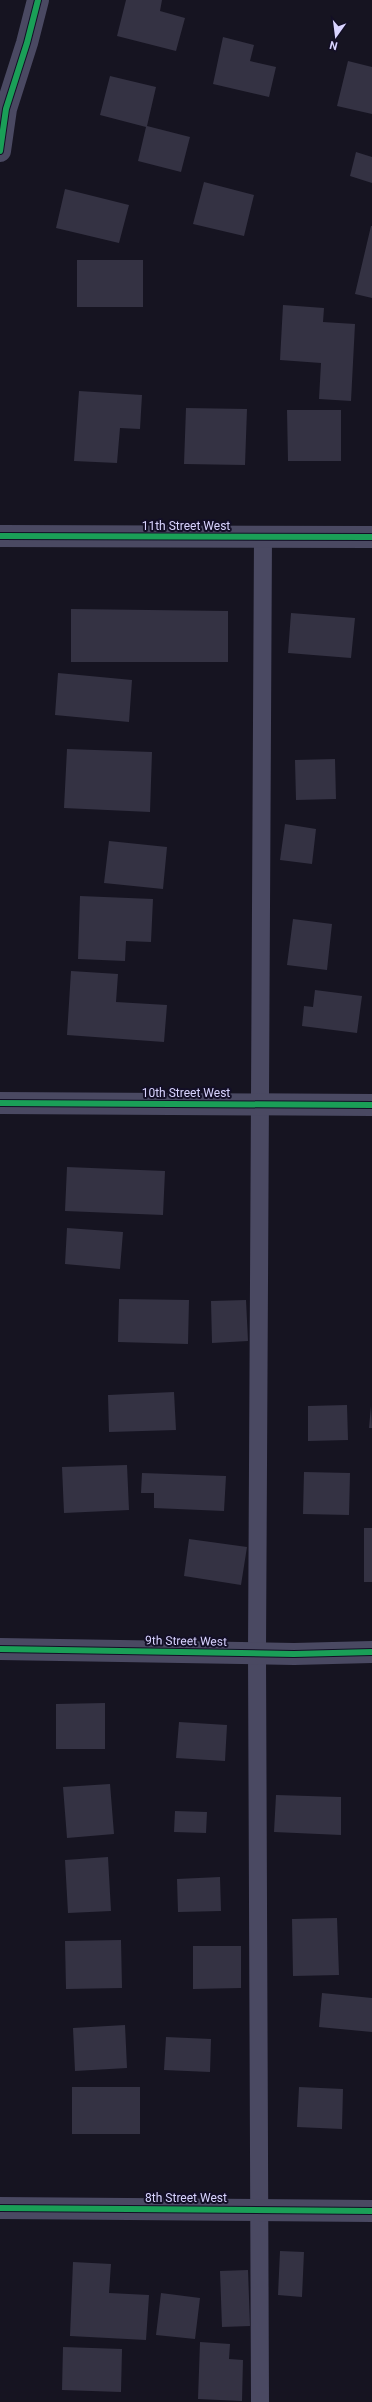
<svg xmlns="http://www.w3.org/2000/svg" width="372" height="2402" viewBox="0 0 372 2402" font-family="Roboto,sans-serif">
	<rect width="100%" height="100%" fill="#161421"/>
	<path fill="#343243" d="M126,0H162L160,11L185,18L176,51L117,36Z
		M223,37L254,45L250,61L276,67L269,97L213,84Z
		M348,61L372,67V114L337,106Z
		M110,76L156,87L147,126L190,137L181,172L138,161L146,127L100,115Z
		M356,152L372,157V183L350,176Z
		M204,182L254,195L244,236L193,224Z
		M65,189L129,205L119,243L56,228Z
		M371,226H372V298L355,294Z
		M77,260H143V307H77Z
		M283,305L324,308L323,322L355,324L351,401L319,399L321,363L280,360Z
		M79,391L142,395L140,429L120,428L117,463L74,461Z
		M186,408L247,409L245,465L184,464Z
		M287,410H341V461H288Z
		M71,609L228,611V662H71Z
		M291,613L355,618L351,658L288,653Z
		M58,673L132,680L129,722L55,715Z
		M67,749L152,752L150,812L64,808Z
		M335,759L336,799L296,800L295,760Z
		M285,824L316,829L312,864L280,860Z
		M109,841L167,847L163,889L104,883Z
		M80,896L153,899L151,942L126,941L125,961L78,959Z
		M293,919L332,924L327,970L287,965Z
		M71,971L118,974L116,1002L167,1005L164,1042L67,1035Z
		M315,990L362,996L357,1033L302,1026L304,1006L313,1007Z
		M67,1167L165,1171L163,1215L65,1211Z
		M67,1228L123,1232L120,1269L65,1264Z
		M119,1299L189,1300L188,1344L118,1342Z
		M246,1300L248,1341L212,1343L211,1301Z
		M174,1392L176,1430L109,1432L108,1395Z
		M347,1405L348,1440L308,1441V1406Z
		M371,1406L372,1428H369Z
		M127,1465L129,1510L64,1513L62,1467Z
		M304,1472L350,1473L349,1515L303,1514Z
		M142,1473L226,1476L224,1511L154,1508V1493H141Z
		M364,1528H372V1582H364Z
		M189,1539L247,1547L241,1585L184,1576Z
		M105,1703V1749H56V1704Z
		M179,1722L227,1725L225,1761L176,1758Z
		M110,1784L114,1834L67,1838L63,1787Z
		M276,1795L341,1797V1835L274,1832Z
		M175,1811L207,1812L206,1833L174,1832Z
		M108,1857L111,1911L68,1913L65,1860Z
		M220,1877L221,1911L178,1912L177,1879Z
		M337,1918L339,1975L293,1976L292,1919Z
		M121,1940L122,1988L66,1989L65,1941Z
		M193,1946H241V1988L193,1989Z
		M322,1993L372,1998V2032L319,2027Z
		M125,2025L127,2068L75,2071L73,2028Z
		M166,2037L211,2039L210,2072L164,2070Z
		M72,2087H140V2134H72Z
		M299,2087L343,2089L342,2129L297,2127Z
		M280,2251L304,2252L302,2297L278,2295Z
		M73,2262L111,2264L109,2293L149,2295L146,2340L70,2336Z
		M248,2270L250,2326L222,2327L220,2271Z
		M161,2293L200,2298L195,2339L156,2335Z
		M200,2342L230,2344L229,2359L243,2360L242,2401L198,2399Z
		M63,2347L122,2349L121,2392L62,2390Z"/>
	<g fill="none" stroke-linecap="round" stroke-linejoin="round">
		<path stroke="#4a4962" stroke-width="18" d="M260,2402L257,1653L263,537"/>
		<path stroke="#4a4962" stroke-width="22" d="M0,151L6,109L27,43L38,0
			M0,1103L372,1105
			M0,1649L294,1654L372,1652
			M0,2208L372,2211"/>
		<path stroke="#4a4962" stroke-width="22" d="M0,536L372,537"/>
		<defs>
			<path id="cycleway" d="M0,151L6,109L27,43L38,0
				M0,536L372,537
				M0,1103L372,1105
				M0,1649L294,1654L372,1652
				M0,2208L372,2211"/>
		</defs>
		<use href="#cycleway" stroke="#130f26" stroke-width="8"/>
		<use href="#cycleway" stroke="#1a9f57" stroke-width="6"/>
	</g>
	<g text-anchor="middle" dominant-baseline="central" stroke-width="4" stroke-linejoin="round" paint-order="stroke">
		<g font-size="12" fill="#d9d4ff" stroke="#130f26">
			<text x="186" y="526">11th Street West</text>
			<text x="186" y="1093">10th Street West</text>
			<text transform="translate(186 1641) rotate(1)">9th Street West</text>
			<text x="186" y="2198">8th Street West</text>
		</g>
	</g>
	<g transform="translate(336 36) rotate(194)" stroke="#130f26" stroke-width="3" paint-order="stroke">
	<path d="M0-3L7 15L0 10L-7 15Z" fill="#d9d4ff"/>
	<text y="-6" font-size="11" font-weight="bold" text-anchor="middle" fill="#d9d4ff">N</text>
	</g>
</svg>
